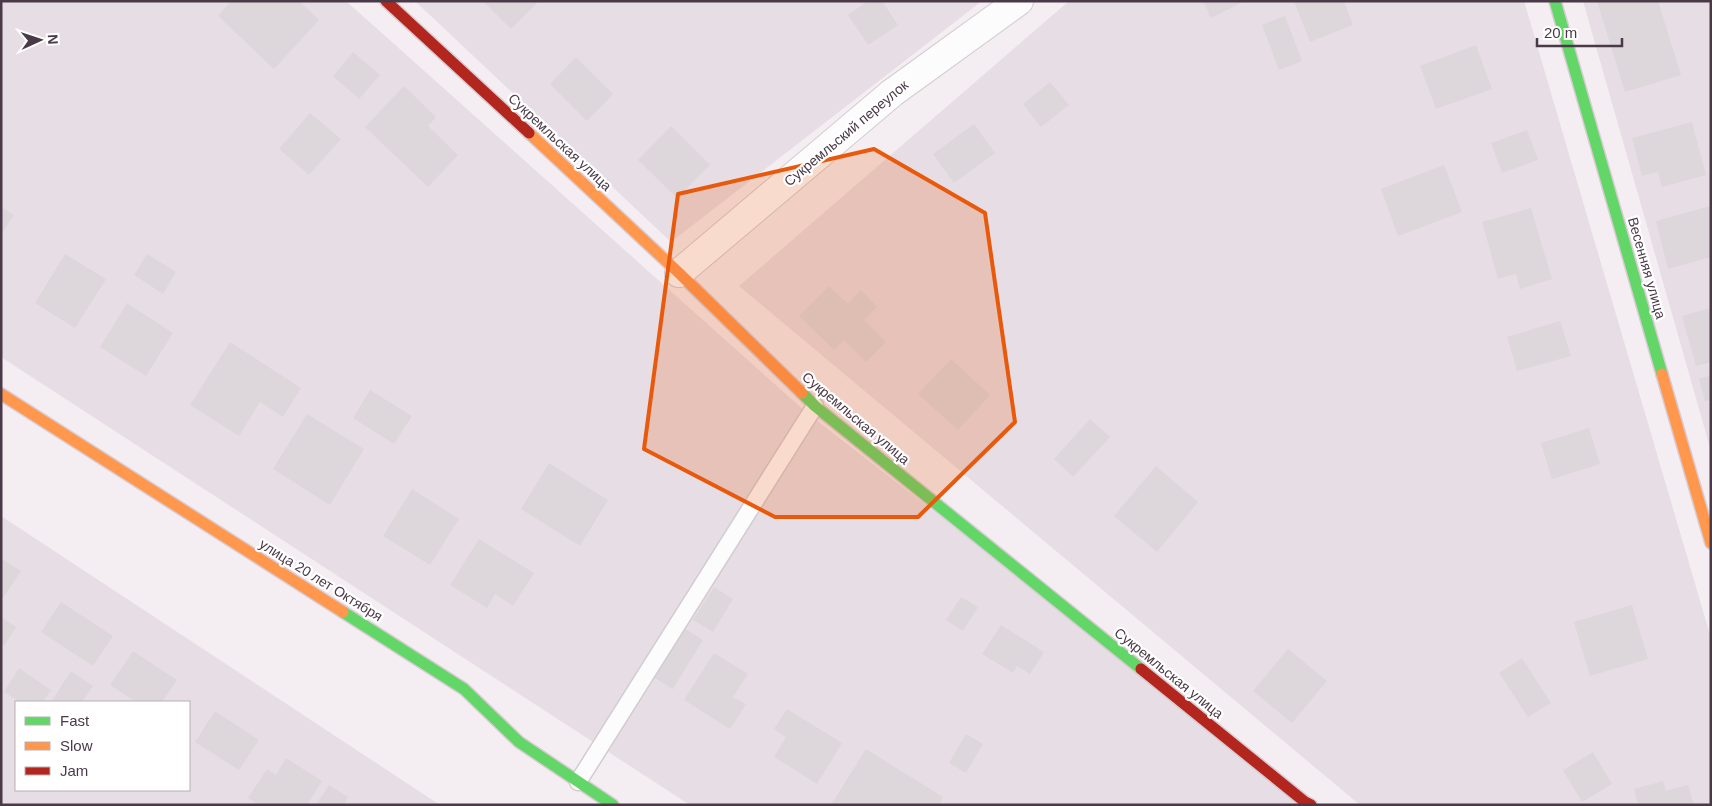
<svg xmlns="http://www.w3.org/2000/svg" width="1712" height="806" viewBox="0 0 1712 806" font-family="Arial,sans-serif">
	<rect width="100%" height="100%" fill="#f4eef2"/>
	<path fill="#e7dde4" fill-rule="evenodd" d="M1,1H346L807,413L1314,805H690L1,357Z
		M415,1H982L671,242Z
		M1069,1H1524L1711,638V805H1360L739,286Z
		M1583,1H1711V451Z
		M1,516L440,805H1ZM16,702H189V790H16Z"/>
	<path fill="#ddd7dc" d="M231,1H299L319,20L274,69L218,16Z
		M483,1H539L511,29Z
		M868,1H882L898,25L868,45L848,15Z
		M1203,1H1245L1211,18Z
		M1294,1H1344L1353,25L1310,42Z
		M1597,1H1658L1681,75L1625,92Z
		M1285,16L1302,61L1279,70L1262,25Z
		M1476,45L1492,89L1436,109L1420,66Z
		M353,52L380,75L359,99L333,76Z
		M576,57L613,94L587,121L550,84Z
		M1050,82L1069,105L1041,127L1023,104Z
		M404,86L436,117L428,126L458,155L428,187L365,127Z
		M310,113L341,139L309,175L279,149Z
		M1692,122L1706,175L1662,187L1658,172L1642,176L1632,138Z
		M974,124L995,153L954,183L933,154Z
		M671,126L710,165L677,198L638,160Z
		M1527,130L1538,160L1502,173L1491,143Z
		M1444,165L1462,212L1398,236L1381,189Z
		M1710,206L1711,257L1668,269L1656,221Z
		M1,207L14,215L1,235Z
		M1531,208L1552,279L1520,289L1516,274L1498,279L1482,222Z
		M65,254L106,279L75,328L35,303Z
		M147,254L176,272L163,294L134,275Z
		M829,286L848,304L861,290L877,307L864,320L886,342L866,362L844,340L834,350L799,316Z
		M127,303L173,333L146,376L100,347Z
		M1711,308V362L1696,366L1682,316Z
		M1560,321L1571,356L1517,371L1507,337Z
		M230,342L301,388L283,417L260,402L239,436L190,405Z
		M951,359L990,395L958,430L918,394Z
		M1711,375V400L1705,401L1699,379Z
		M370,390L412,416L394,444L353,418Z
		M307,414L364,449L330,505L273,469Z
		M1090,419L1110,437L1073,477L1054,459Z
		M1589,428L1600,464L1552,479L1541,443Z
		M549,463L608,500L580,546L521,509Z
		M1156,466L1198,502L1157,552L1114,516Z
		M412,489L459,519L430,565L383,536Z
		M479,539L534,573L513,606L495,594L487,608L450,585Z
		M1,558L21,571L1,601Z
		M714,587L733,599L713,632L693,620Z
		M961,597L978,607L963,631L946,620Z
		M61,602L113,636L93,666L41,632Z
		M1632,605L1648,659L1590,676L1574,622Z
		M1,617L16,627L4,646L1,644Z
		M679,625L703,640L673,689L648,674Z
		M1001,625L1044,652L1030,674L1017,666L1013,673L982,654Z
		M1288,649L1327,681L1292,723L1253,691Z
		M133,651L177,680L162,702H136L110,685Z
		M714,653L748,674L733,697L746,704L730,729L684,700Z
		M1522,658L1551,703L1528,717L1499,673Z
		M19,668L51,690L43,702H20L4,692Z
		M71,671L93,686L82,702H51Z
		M787,709L842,743L817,784L774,757L786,737L774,729Z
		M215,711L259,740L239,770L195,742Z
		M966,734L983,744L966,773L949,763Z
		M866,749L943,797L939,805H831Z
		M1593,752L1612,784L1582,802L1563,770Z
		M286,758L322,781L307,805H259L248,798L267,769L276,775Z
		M1663,781L1666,791L1688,785L1694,805H1638L1634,789Z
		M329,785L348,797L344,805H316Z"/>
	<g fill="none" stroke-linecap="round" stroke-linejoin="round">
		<defs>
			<path id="lane" d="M578,782L815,406"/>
			<path id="street" d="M679,273L892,93L1019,1"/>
			<path id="fast" d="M1555,1L1662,374
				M802,393L815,406L1141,669
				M343,612L464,689L519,742L613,805"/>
			<path id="slow" d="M529,133L679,273L802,393
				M1662,374L1711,543
				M1,394L343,612"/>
			<path id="jam" d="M386,1L529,133
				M1141,669L1305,802L1311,805"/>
		</defs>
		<use href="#lane" stroke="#d2ccd0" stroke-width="19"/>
		<use href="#street" stroke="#d2ccd0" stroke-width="30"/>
		<use href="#fast" stroke="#d9cbd4" stroke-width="14"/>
		<use href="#slow" stroke="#d9cbd4" stroke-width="14"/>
		<use href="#jam" stroke="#d9cbd4" stroke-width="14"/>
		<use href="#lane" stroke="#fdfcfd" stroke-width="16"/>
		<use href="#street" stroke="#fdfcfd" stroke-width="28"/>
		<use href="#fast" stroke="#63d668" stroke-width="11"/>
		<use href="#slow" stroke="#ff974d" stroke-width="11"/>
		<use href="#jam" stroke="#b3261e" stroke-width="11"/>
	</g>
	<path fill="#e8590c" fill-opacity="0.2" stroke="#e8590c" stroke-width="4" stroke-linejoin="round" d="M874,149L985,213L1015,422L918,517H775L644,449L678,194Z"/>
	<g text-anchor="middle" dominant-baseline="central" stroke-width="4.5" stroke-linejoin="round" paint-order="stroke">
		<g font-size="14" fill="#4a3a48" stroke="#fff">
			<text transform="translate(846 133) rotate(-40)">Сукремльский переулок</text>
			<text transform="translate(560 142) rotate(43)">Сукремльская улица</text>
			<text transform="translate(1647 268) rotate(74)">Весенняя улица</text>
			<text transform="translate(856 418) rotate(40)">Сукремльская улица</text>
			<text transform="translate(321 580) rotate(32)">улица 20 лет Октября</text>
			<text transform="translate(1169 673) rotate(39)">Сукремльская улица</text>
		</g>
	</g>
	<rect width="1712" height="806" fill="none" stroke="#4a3a48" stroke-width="5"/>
	<rect x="15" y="701" width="175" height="90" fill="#ffffff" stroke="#b7b0b6"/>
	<rect x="25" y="717" width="25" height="8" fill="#63d668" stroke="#b7b0b6"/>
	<text x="60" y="726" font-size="15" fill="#4a3a48">Fast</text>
	<rect x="25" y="742" width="25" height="8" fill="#ff974d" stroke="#b7b0b6"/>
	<text x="60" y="751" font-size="15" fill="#4a3a48">Slow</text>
	<rect x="25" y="767" width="25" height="8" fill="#b3261e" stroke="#b7b0b6"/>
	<text x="60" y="776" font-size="15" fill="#4a3a48">Jam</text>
	<g transform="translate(40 40) rotate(87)" stroke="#ffffff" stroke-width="4" paint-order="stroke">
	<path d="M0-4L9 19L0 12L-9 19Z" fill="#4a3a48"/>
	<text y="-8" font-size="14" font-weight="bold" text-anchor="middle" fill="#4a3a48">N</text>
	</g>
	<path d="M1537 38v8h85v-8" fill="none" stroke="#4a3a48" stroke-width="2.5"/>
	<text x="1544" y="38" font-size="15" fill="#4a3a48" stroke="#ffffff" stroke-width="4" paint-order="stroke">20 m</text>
</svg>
